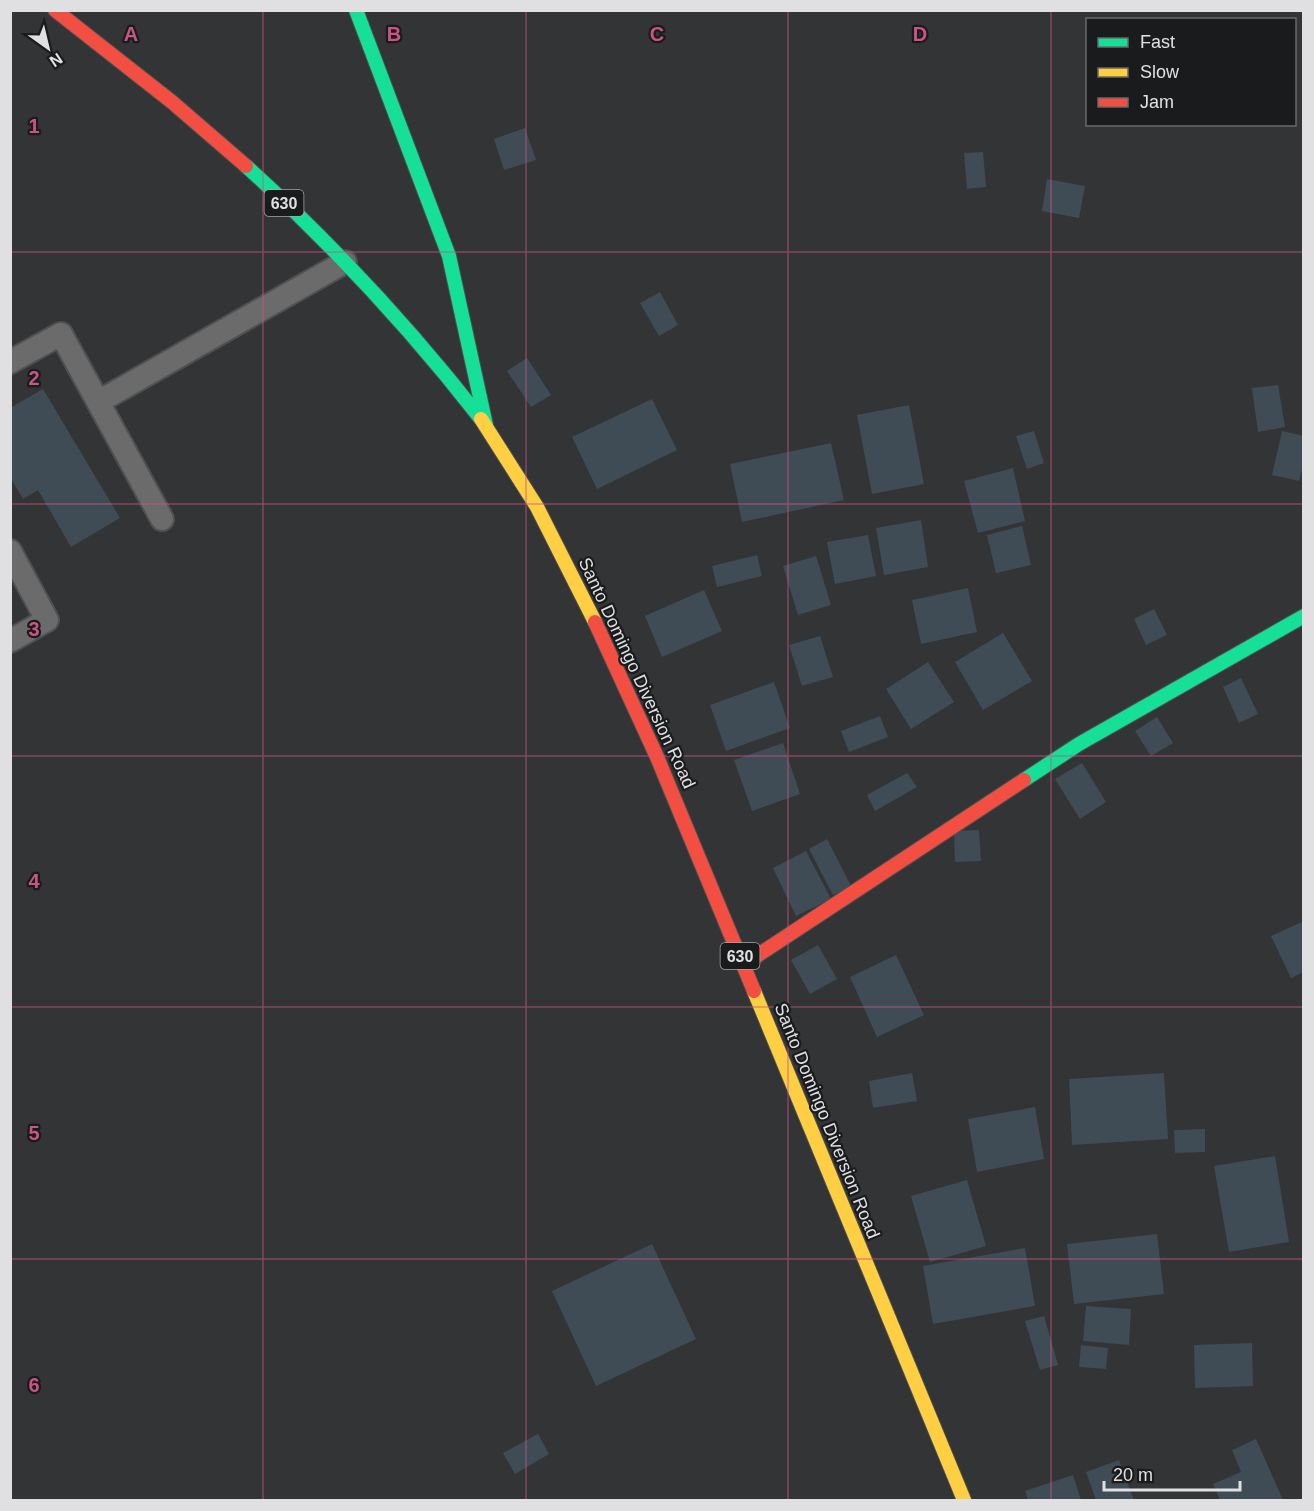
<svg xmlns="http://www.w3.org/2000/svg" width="1314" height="1511" viewBox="0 0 1314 1511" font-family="Arial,sans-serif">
	<rect width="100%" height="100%" fill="#333435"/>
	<path fill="#3f4c55" d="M525,128L536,160L504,170L494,139Z
		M983,152L986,187L967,189L964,153Z
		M1047,179L1085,186L1079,218L1042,211Z
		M660,292L678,325L659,336L640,303Z
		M527,358L551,395L531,407L507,371Z
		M1278,385L1285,427L1258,432L1252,388Z
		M43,389L120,518L71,547L38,490L23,499L10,477V408Z
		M652,399L677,450L597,489L572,437Z
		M909,405L924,484L872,494L857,415Z
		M1034,431L1044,463L1027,469L1016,436Z
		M1282,431L1304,436V462L1299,481L1272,475Z
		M831,443L844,500L742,522L730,464Z
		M1013,468L1025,521L978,533L964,481Z
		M921,520L928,567L884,575L876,528Z
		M1022,526L1031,565L996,573L987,535Z
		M868,535L876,576L835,584L827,542Z
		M757,555L762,576L717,587L712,566Z
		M816,556L831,605L798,615L783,566Z
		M968,588L977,632L921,644L912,600Z
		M704,590L722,631L662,657L645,616Z
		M1154,609L1167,635L1146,645L1134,619Z
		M1003,633L1032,681L983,710L955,662Z
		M820,636L833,677L802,686L789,645Z
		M928,662L954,702L911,729L886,689Z
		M1241,678L1258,714L1239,723L1223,687Z
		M774,682L790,728L726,751L710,705Z
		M880,716L888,737L849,752L841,731Z
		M1157,717L1173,743L1151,756L1135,731Z
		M783,743L800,794L752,811L734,760Z
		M1082,763L1106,802L1080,819L1055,779Z
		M907,773L917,787L875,811L867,795Z
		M979,830L981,861L955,862L954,831Z
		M827,839L851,886L833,895L809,849Z
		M806,851L831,899L796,916L773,868Z
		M1304,921V972L1291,978L1271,936Z
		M818,945L837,979L810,994L791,960Z
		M896,955L924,1015L877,1037L850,977Z
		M912,1073L917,1101L873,1108L869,1081Z
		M1164,1073L1168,1139L1072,1145L1069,1079Z
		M1035,1107L1044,1159L977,1172L968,1119Z
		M1205,1129V1152L1175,1153L1174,1130Z
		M1275,1156L1289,1242L1229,1252L1214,1166Z
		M967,1180L986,1246L930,1262L911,1196Z
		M1157,1234L1164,1294L1074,1304L1067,1244Z
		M652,1244L696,1339L596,1386L552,1291Z
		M1025,1248L1035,1306L933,1324L923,1266Z
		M1086,1306L1131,1309L1129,1345L1083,1341Z
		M1044,1316L1058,1365L1040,1370L1025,1321Z
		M1252,1343L1253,1386L1195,1388L1194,1345Z
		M1081,1345L1108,1348L1106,1369L1079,1367Z
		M538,1434L549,1454L515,1474L503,1453Z
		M1256,1439L1283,1500H1220L1213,1484L1241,1472L1232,1450Z
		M1119,1460L1134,1500H1096L1086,1472Z
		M1073,1475L1081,1500H1028L1025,1491Z"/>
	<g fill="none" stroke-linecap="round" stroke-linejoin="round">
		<defs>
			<path id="lane" d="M10,362L61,334L162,519
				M98,402L345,262
				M10,551L47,620L10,641"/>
			<path id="fast" d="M356,10L449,256L486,425
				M246,166C332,244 410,328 481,419
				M1024,780L1079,744L1304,616"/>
			<path id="slow" d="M481,419L537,507L595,622
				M754,991L964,1500"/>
			<path id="jam" d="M55,10L172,102L246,166
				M595,622L657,757L754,991
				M743,965L1024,780"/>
		</defs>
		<use href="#lane" stroke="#4f5051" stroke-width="26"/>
		<use href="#fast" stroke="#4f5051" stroke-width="16"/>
		<use href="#slow" stroke="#4f5051" stroke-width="16"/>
		<use href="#jam" stroke="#4f5051" stroke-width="16"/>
		<use href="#lane" stroke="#6b6b6c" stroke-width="22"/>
		<use href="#fast" stroke="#16e098" stroke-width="14"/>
		<use href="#slow" stroke="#ffcf43" stroke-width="14"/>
		<use href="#jam" stroke="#f24e42" stroke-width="14"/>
	</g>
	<path fill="none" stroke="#cb5484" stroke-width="1.5" stroke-opacity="0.55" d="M263,10V1500M526,10V1500M788,10V1500M1051,10V1500M10,252H1304M10,504H1304M10,756H1304M10,1007H1304M10,1259H1304"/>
	<g text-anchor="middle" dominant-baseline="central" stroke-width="4.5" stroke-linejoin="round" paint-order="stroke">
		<g fill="#1a1b1c" stroke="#a5a5a7" stroke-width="1.5">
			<rect x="264.5" y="190" width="39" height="26" rx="4.5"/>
			<rect x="720.5" y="943" width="39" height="26" rx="4.5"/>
		</g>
		<g font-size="16" font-weight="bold" fill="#e0e0e2">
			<text x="284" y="203">630</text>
			<text x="740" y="956">630</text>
		</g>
		<g font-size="18" fill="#e0e0e2" stroke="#1a1b1c">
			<text transform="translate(637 673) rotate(65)">Santo Domingo Diversion Road</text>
			<text transform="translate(827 1121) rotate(68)">Santo Domingo Diversion Road</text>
		</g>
	</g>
	<g font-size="20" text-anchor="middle" font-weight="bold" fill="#cb5484" stroke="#1a1b1c" stroke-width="4.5" stroke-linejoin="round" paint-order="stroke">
		<text x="131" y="41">A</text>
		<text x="394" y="41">B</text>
		<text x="657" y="41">C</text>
		<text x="920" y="41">D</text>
		<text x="34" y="133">1</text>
		<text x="34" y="385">2</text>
		<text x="34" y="636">3</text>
		<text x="34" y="888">4</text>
		<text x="34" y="1140">5</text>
		<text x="34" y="1392">6</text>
	</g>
	<rect width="1314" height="1511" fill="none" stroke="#e0e0e2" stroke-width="24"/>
	<rect x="1086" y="18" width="210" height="108" fill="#1a1b1c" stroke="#696a6b" stroke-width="1.5"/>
	<rect x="1098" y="38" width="30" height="9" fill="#16e098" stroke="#696a6b" stroke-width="1.5"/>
	<text x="1140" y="48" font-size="18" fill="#e0e0e2">Fast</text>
	<rect x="1098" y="68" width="30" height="9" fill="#ffcf43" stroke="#696a6b" stroke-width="1.5"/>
	<text x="1140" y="78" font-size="18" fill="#e0e0e2">Slow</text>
	<rect x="1098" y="98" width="30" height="9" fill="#f24e42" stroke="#696a6b" stroke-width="1.5"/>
	<text x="1140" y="108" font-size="18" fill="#e0e0e2">Jam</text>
	<g transform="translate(48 48) rotate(146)" stroke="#1a1b1c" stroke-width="4.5" paint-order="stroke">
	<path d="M0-4.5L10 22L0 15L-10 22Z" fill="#e0e0e2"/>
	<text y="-9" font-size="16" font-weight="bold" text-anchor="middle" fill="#e0e0e2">N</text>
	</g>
	<path d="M1104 1481v9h136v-9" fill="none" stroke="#e0e0e2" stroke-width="3"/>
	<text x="1113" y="1481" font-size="18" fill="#e0e0e2" stroke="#1a1b1c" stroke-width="4.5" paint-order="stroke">20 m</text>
</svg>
